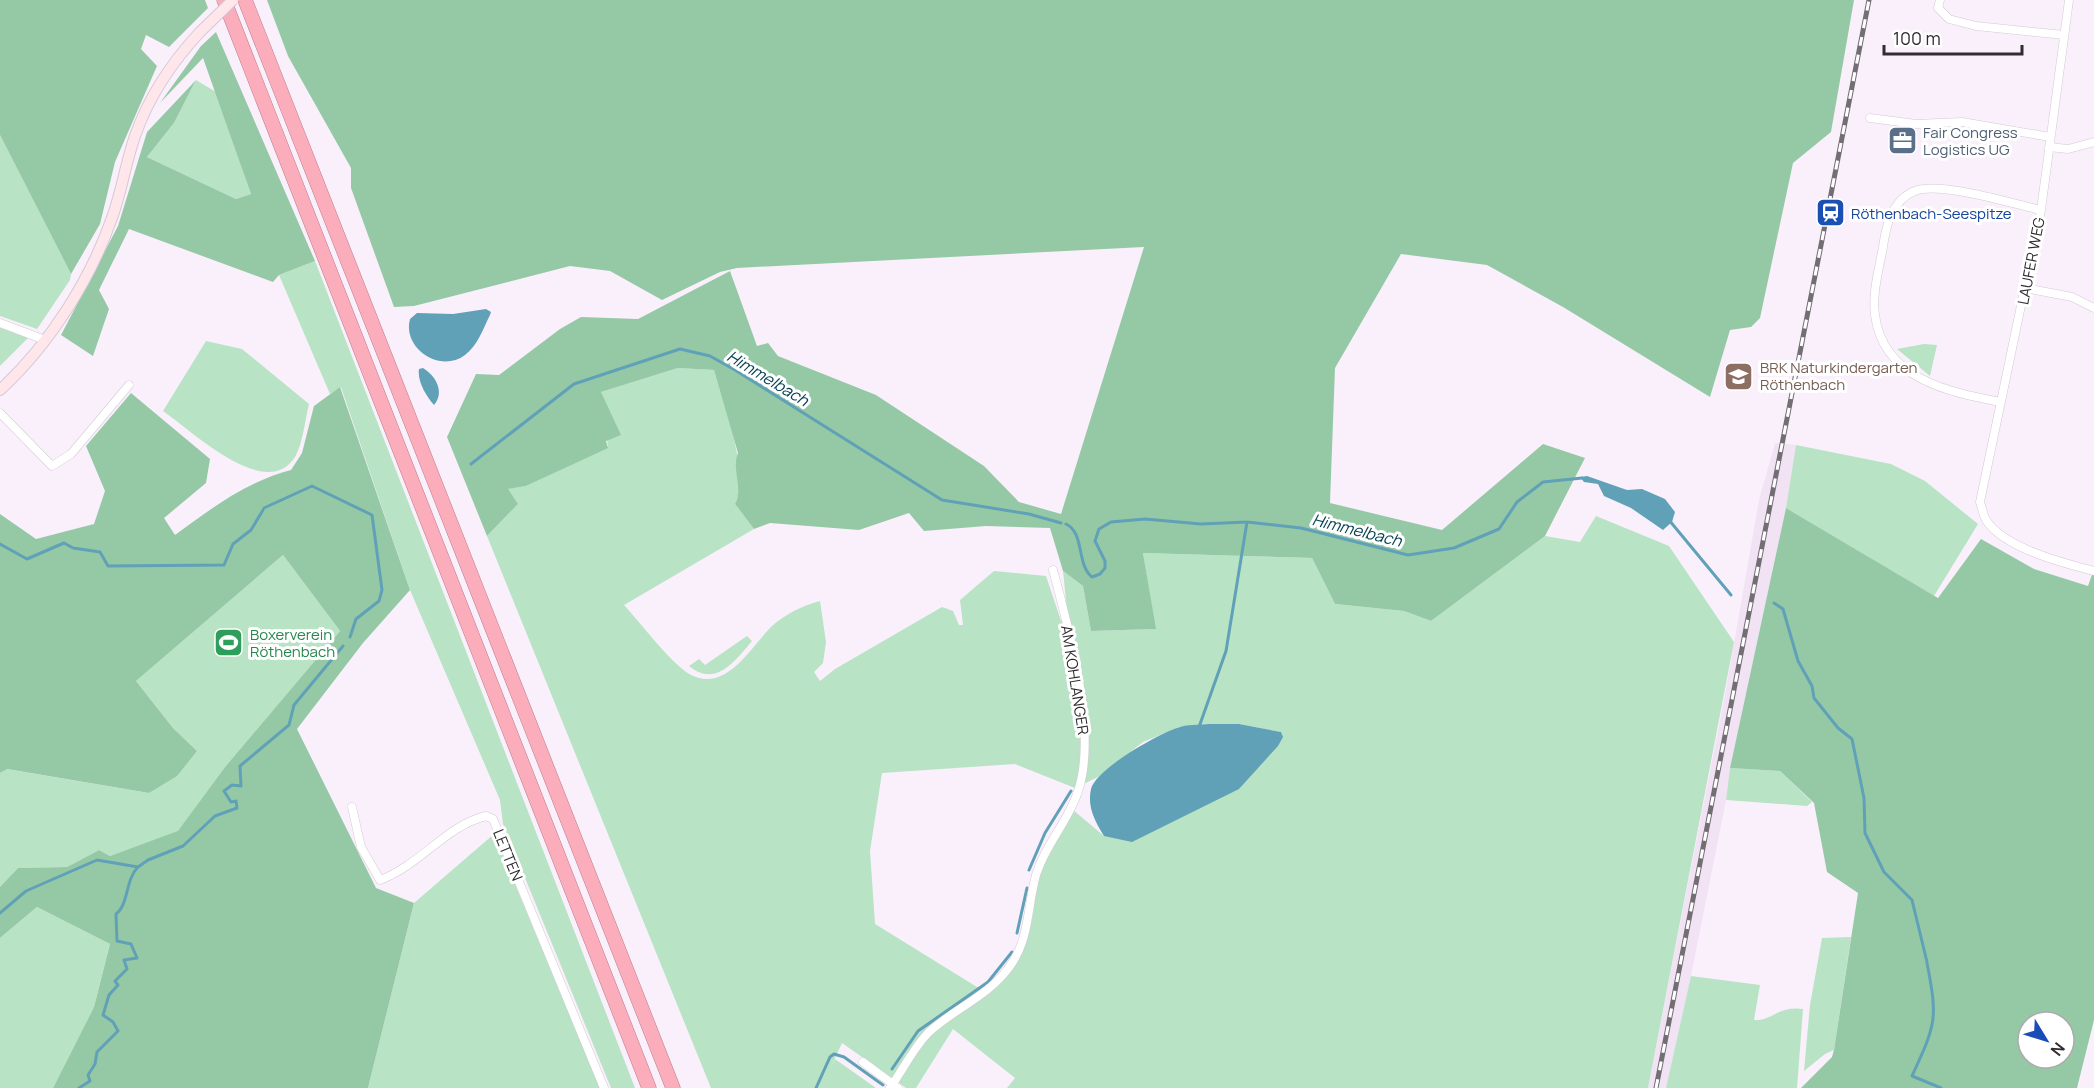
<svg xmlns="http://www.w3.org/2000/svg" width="2094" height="1088" viewBox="0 0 2094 1088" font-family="Manrope,sans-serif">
	<rect width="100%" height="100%" fill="#faf0fc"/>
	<path fill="#f1e2f4" d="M1775,443L1796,445L1786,508L1730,768L1726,800L1691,976L1666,1088H1648L1725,695L1759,500Z"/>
	<path fill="#b8e3c5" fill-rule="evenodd" d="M196,80L216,92L251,194L236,199L147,157L174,123Z
		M0,135L71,274L70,280L37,329L0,316Z
		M315,261L635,1088H611L503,824L500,800L410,590L341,387L330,394L279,275Z
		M0,327L28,338L0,366Z
		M206,341L242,349L309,404C305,420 303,443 295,457C266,503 191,430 163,411Z
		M1924,344L1937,345L1930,376L1897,349Z
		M678,368L714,370C723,401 751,476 735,504L754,529L624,605C640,622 672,665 691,675C726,693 751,647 771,627C785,614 802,606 820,601L826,642L823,663L814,672L820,681L835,669L942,607L953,611L959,625H963L960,600L994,571L1046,576L1061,621L1068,620L1063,571L1083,586L1091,631L1155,629L1143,553L1312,558L1335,604L1404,611L1431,621L1545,536L1580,542L1596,516L1669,546L1734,642L1648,1088H1007L1015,1078L953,1029L916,1088H906L842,1043L830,1069L835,1059L876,1088H711L487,536L518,504L507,489L526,486L608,447L601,392ZM1209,724H1239L1281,732L1104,836L1073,810C1060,832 1047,852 1039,877C1035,888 1035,902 1033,914C1027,943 1015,966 996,988L977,987L875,924L870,851L882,773L1015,764L1075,788L1100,776L1143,742L1179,727Z
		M1796,445L1891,464L1925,481L1978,524L1934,596L1786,508Z
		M283,555L340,631L225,767L178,832L110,856L99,850L67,867L18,868L0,887V773L6,769L149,793L197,751L173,728L136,681Z
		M747,636L752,641C735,661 716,688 689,666L699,659L705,665Z
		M1730,768L1780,771L1812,802L1807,806L1726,800Z
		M494,834L600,1088H368L414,903Z
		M37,907L110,944L94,1007L53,1088H0V938Z
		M1851,937L1834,1050L1825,1054L1804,1071L1810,1005L1822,938Z
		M1691,976L1760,985L1754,1020C1771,1022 1778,1005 1803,1009L1797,1088H1666Z"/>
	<path fill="#95c9a6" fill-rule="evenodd" d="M0,0H205L208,8L169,47L146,35L141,49L157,66L115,162L100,224L71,274L0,135Z
		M267,0H1854L1831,132L1793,163L1760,318L1751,327L1730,330L1710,397L1563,307L1487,265L1401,254L1335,368L1330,503L1442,530L1543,444L1585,458L1545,536L1431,621L1404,611L1335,604L1312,558L1143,553L1156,629L1091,631L1083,586L1063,571L1050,528L986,526L924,531L909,513L859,530L770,523L754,529L735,504C744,488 731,470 738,453L714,370L678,368L601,392L621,435L606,441L608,448L526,486L508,489L518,504L487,536L447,437L476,374L499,375L560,329L581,317L638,319L730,271L757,346L768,343L778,356L876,395L984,466L1019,502L1061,514L1144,247L737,268L720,272L662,300L610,271L570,266L414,306L394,307L351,188V168L288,56Z
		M216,32L315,261L279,275L273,282L129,229L99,290L109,309L93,356L61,335L118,226L147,132L196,80L174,123L147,157L236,199L251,194L203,58L160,103L201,46Z
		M340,387L410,590L363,643L297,729L376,888L414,903L368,1088H53L94,1007L110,944L37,907L0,938V887L18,868L67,867L99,850L110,856L178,831L225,767L340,631L283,555L136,681L173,728L197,751L177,776L149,793L7,769L0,773V514L36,539L94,524L105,491L86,446L131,393L210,459L206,483L164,518L175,535C212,508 246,482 291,470L302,453L314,406Z
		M1786,508L1938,598L1981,539L2034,569L2088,586L2094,569V1020L2077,1088H1801L1832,1057L1834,1050L1858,893L1827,872L1814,803L1780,771L1730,768ZM2028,1022H2064V1058H2028Z"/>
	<path fill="#60a1b8" d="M486,309L491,312L490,315C483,329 478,345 465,355C440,374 402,348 410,319L417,313L453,314Z
		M423,368C436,376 445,392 434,405C426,396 417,381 419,369Z
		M1587,476L1627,490L1642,489L1665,499L1675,512L1672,522L1663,530L1631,508L1604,496L1598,484L1584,482L1580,477Z
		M1209,724H1239L1281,732L1283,737L1278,746L1239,789L1132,842L1104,836C1095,821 1087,807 1091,789C1096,769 1158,734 1177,728C1187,724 1199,725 1209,724Z"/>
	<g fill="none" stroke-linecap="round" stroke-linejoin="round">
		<path stroke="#60a1b8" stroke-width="3" d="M471,464L574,384L680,349L710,356L735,370L942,500L1029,514L1061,523
			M264,508L312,486L372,515L382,590L379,601L356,619L350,637
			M1669,520L1731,595
			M1066,524C1085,533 1076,564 1092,577L1100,574L1105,568V561L1095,541L1099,529L1111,522L1145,519L1201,524L1247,522L1301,528L1408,555L1454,548L1499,529L1517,502L1543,482L1582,478
			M0,544L27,559L64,543L73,548L100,552L108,566L224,565L233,544L251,530L263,510
			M1774,603L1783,609L1798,661L1812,686L1814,698L1838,728L1852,739L1864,798L1865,833L1884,872L1912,900L1927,962
			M1199,727L1226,651L1247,522
			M1029,870L1045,833L1071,791
			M0,913L26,891L97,860L138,867L148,860L183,846L215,816L237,808L236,801L231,802L224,791L232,785L241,786L240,766L289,725L294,705L343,646
			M1017,933L1027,888
			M1927,963C1938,1019 1936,1024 1912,1076L1941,1088
			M892,1069L918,1031L988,982L1012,952
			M79,1088L90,1081L88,1075L95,1064L97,1052L118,1031L113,1022L103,1015L109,995L118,985L115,981L127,969L124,960L137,958L131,944L117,941L116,914C129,904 125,880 138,867
			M816,1088L830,1057L834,1054L844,1057L883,1085"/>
		<defs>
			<path id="street" d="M1940,0L1938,8L1949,19L1976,26L2064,35
				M2069,0L2041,210L1980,502C1982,507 1983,515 1986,520C2004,548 2063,563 2094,571
				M1870,118L1916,124L1962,122L2050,137
				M2049,147L2068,149L2094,142
				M2025,288L2072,297L2094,308
				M0,323L45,340
				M2000,402C1949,392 1883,379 1875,315C1872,293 1879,269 1883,247C1886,225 1892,200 1915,191C1940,181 2013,204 2041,210
				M0,413L52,466L71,454L129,385
				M352,807L361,847L380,880C419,866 447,825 486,816L493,819L604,1088
				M863,1062L898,1088
				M890,1088C903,1070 913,1048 929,1032C955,1008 989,996 1010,966C1030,938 1027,907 1036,875C1045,845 1067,823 1077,794C1099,736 1069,629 1053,570"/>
			<path id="secondary" d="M0,390C50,344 91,279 113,215C122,189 126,162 135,136C149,96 172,62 200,32"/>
			<path id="highway" d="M224,0L649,1088
				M245,0L673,1088"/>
		</defs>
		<use href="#street" stroke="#d3c9d4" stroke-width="9"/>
		<use href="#secondary" stroke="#d3c9d4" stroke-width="12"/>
		<use href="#highway" stroke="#b5808b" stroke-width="15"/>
		<use href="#street" stroke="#fff" stroke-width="8"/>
		<use href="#secondary" stroke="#fee6eb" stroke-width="10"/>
		<use href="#highway" stroke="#fcadbb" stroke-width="14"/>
		<defs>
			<path id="rail" d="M1656,1088L1869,0"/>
		</defs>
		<use href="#rail" stroke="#736d74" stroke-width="5"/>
		<use href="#rail" stroke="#fff" stroke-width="3" stroke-dasharray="9" stroke-linecap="butt"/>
		<defs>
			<path id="secondary-bridge" d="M200,32L233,0"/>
		</defs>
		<use href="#secondary-bridge" stroke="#d3c9d4" stroke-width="12" stroke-linecap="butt"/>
		<use href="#secondary-bridge" stroke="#fee6eb" stroke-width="10"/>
	</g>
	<defs>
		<symbol id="office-square" viewBox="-11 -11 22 22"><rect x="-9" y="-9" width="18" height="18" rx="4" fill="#5c6f8a" stroke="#fff"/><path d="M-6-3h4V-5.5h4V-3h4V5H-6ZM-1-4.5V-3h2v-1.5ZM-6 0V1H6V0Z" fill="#fff"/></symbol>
		<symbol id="station-square" viewBox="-11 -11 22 22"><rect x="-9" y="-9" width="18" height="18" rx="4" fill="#1a4fb4" stroke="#fff"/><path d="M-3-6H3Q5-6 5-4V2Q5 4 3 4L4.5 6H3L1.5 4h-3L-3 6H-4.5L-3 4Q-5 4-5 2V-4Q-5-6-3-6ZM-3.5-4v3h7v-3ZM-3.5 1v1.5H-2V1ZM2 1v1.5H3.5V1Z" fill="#fff"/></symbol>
		<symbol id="school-square" viewBox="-11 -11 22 22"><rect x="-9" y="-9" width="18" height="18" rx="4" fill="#8d6e63" stroke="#fff"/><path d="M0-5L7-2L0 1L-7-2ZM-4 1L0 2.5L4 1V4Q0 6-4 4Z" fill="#fff"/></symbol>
		<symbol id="stadium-square" viewBox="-11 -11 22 22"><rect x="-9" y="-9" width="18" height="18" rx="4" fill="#2e9e5b" stroke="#fff"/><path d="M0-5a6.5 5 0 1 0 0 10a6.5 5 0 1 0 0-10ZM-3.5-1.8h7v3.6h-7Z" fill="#fff"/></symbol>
	</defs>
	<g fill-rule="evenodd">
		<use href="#office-square" x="1886" y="124" width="33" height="33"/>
		<use href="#station-square" x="1814" y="196" width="33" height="33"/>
		<use href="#school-square" x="1722" y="360" width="33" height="33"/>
		<use href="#stadium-square" x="212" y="626" width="33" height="33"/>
	</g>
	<g text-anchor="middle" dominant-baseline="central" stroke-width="6" stroke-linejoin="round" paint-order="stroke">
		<g font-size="15" fill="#4e5e75" stroke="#fff" text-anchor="start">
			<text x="1923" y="132">Fair Congress<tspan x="1923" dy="17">Logistics UG</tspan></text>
		</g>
		<g font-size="15" fill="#164399" stroke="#fff" text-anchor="start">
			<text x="1851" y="213">Röthenbach-Seespitze</text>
		</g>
		<g font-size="15" fill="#302c31" stroke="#fff">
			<text transform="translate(2031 261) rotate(-79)">LAUFER WEG</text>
			<text transform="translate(1075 680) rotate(81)">AM KOHLANGER</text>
			<text transform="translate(508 855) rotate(68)">LETTEN</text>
		</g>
		<g font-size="15" fill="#785e54" stroke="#fff" text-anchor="start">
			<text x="1760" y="367">BRK Naturkindergarten<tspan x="1760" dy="17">Röthenbach</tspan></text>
		</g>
		<g font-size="15" fill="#27864d" stroke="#fff" text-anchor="start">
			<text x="250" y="634">Boxerverein<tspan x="250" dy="17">Röthenbach</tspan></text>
		</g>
		<g font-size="16" font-style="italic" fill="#064253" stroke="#fff">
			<text transform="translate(768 378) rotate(31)">Himmelbach</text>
			<text transform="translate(1357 530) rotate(14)">Himmelbach</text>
		</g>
	</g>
	<g transform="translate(2046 1040) rotate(128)"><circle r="28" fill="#ffffff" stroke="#acabad" stroke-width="1.5"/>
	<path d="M0-4.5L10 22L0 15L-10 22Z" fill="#194cb8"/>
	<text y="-9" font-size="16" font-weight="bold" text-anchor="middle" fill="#302c31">N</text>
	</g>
	<path d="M1884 45v9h138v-9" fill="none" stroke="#302c31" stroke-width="3"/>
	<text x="1893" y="45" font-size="18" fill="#302c31" stroke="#ffffff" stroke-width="4.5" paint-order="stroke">100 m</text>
</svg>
